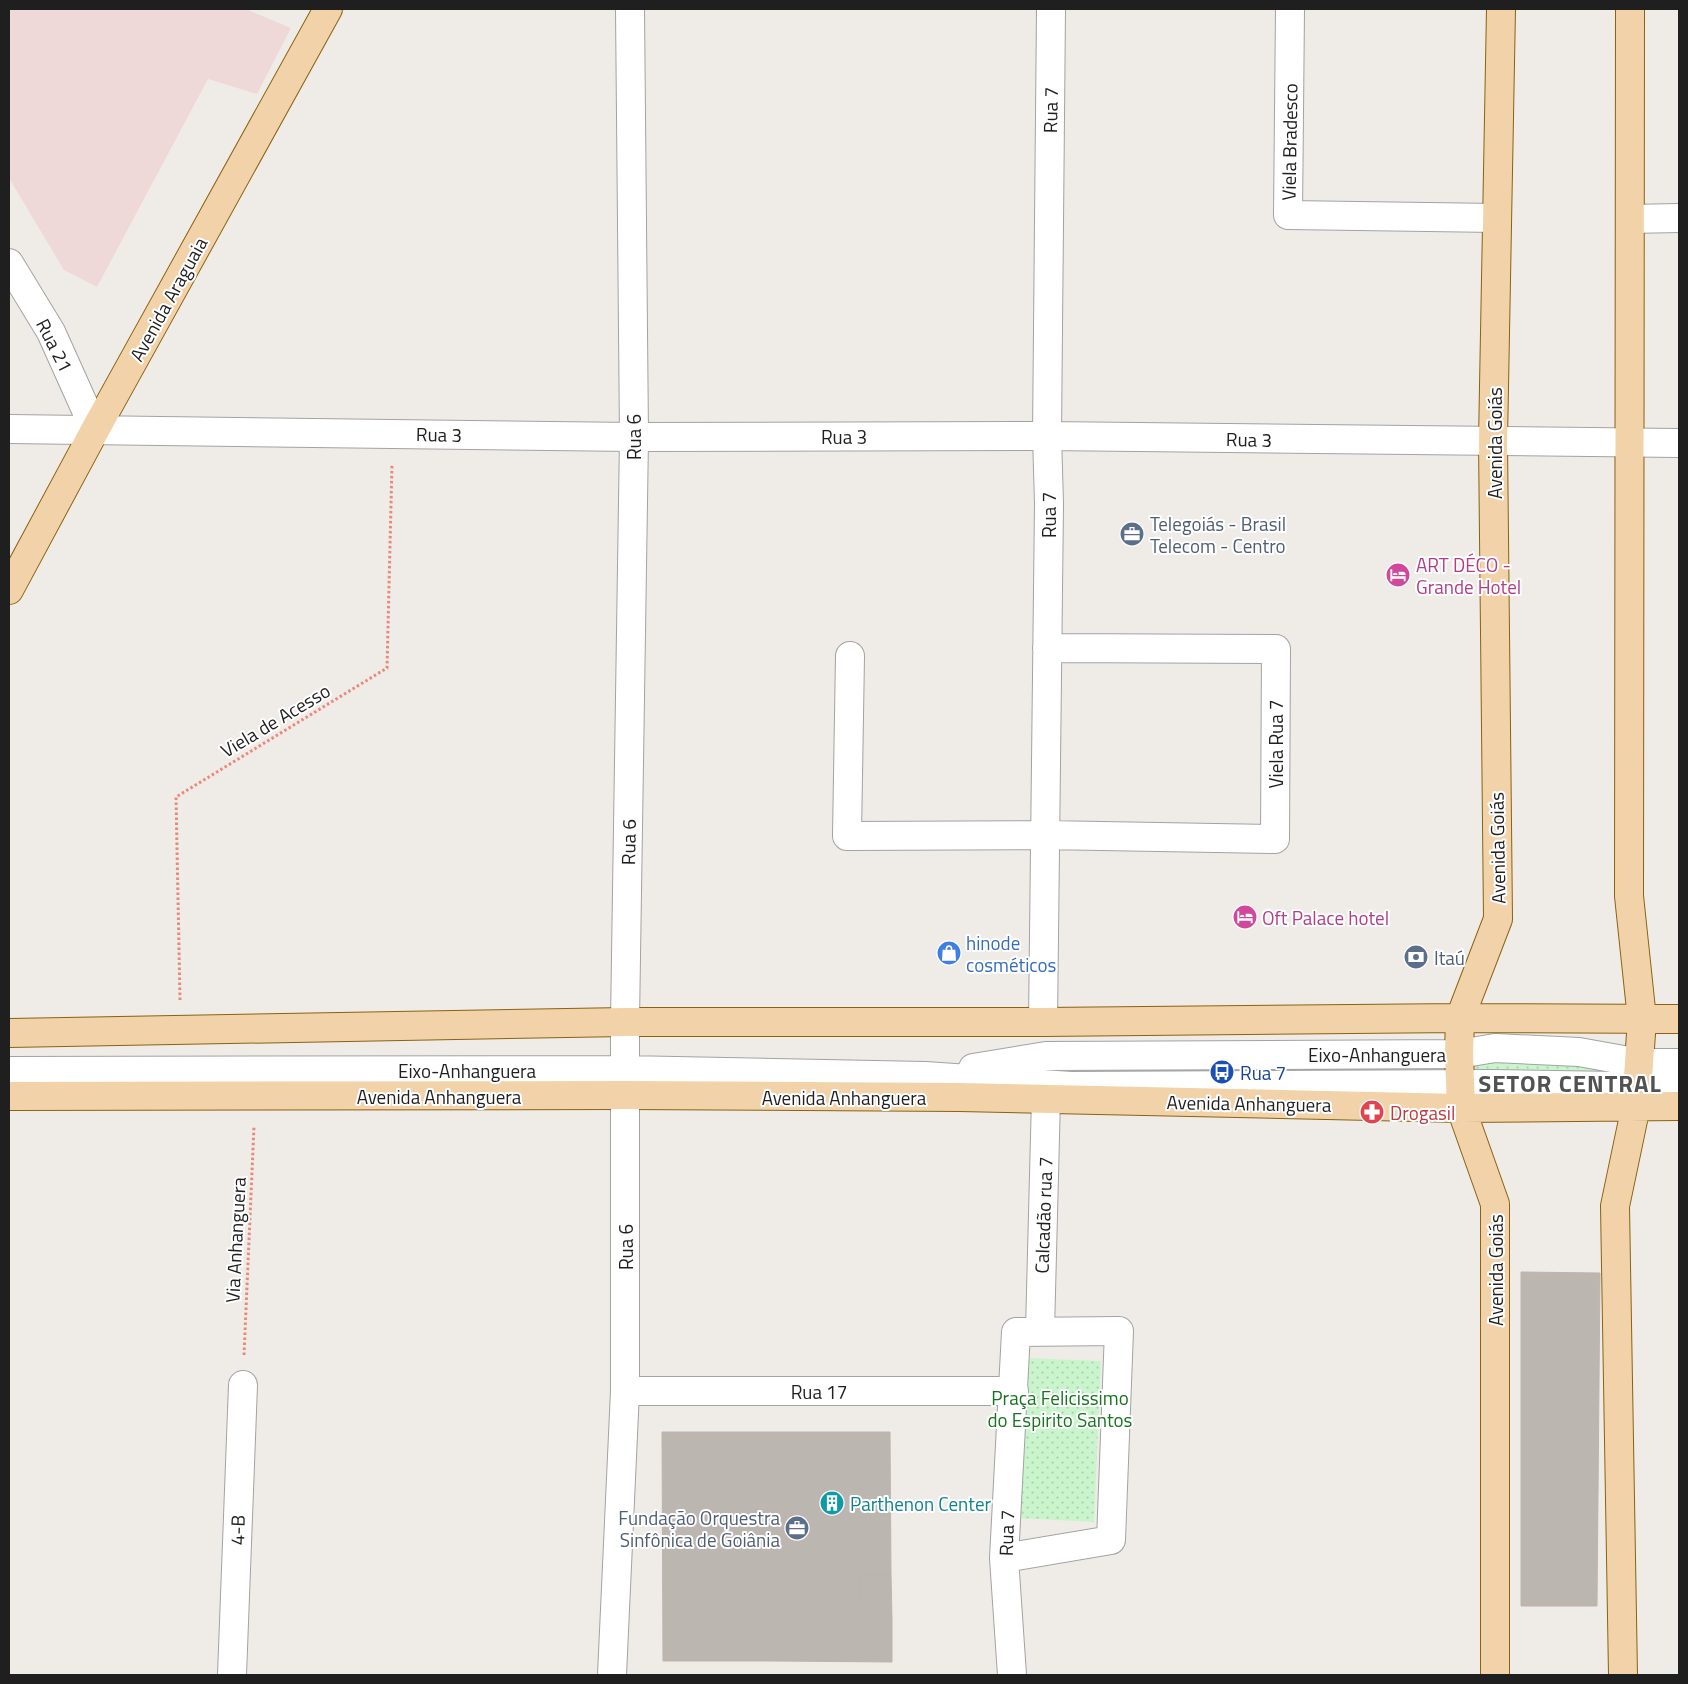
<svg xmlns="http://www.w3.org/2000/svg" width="1688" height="1684" viewBox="0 0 1688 1684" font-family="'Titillium Web',sans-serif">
	<defs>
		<pattern id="park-dots" width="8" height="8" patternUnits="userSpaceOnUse" patternTransform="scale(1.25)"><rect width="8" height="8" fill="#c9f4cc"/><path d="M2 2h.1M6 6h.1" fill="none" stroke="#acd1af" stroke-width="1.8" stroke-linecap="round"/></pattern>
	</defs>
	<rect width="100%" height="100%" fill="#efece7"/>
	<path fill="#eed9d8" d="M9,9H246L291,28L257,94L208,79L97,287L64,270L9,178Z"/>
	<path fill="url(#park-dots)" d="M1492,1054L1619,1067L1573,1083L1492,1080L1467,1066Z
		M1024,1358L1101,1361L1094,1522L1017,1518Z"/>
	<path fill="#bcb6b0" stroke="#bfb4ab" d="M1521,1272L1600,1273L1597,1606H1521Z
		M662,1432H773V1661H663Z
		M773,1432H890L891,1574L860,1575L861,1620H892V1662L773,1661Z
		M891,1574L892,1620H861L860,1575Z"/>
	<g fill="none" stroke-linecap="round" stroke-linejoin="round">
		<defs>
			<path id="minor" d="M1290,9L1288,215L1497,218
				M1630,219L1679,218
				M9,263L51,332L95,430
				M9,429L634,437L1047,436L1679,443
				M850,656L847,836L1045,835L1275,839L1276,649L1047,648
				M1043,1022L1049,504L1047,436L1051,9
				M973,1068L1046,1056L1459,1054L1495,1048L1579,1052L1640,1063H1679
				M9,1071L625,1070L925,1076L1071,1086L1493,1084L1679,1087
				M1040,1331L1046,1098
				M625,1391H1014
				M1004,1558L1111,1540L1119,1331L1016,1332L1004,1558L1012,1675
				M232,1675L243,1385
				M612,1675L625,1391V1022L634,437L630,9"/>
			<path id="major" d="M9,590L95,430L328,9
				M9,1033L625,1022H1043L1460,1018L1679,1019
				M9,1096L625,1095L959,1097L1461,1108L1679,1106
				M1495,1675V1204L1461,1108L1459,1054L1460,1018L1498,919L1493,441L1501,9
				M1623,1675L1615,1206L1636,1106L1642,1019L1629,896L1630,9"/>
		</defs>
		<use href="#minor" stroke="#a3a3a3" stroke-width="30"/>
		<use href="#major" stroke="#8a6210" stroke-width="30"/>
		<path stroke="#eb887c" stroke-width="3" stroke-dasharray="2.5 2.5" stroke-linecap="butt" d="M180,1000L176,797L387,668L392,464
			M244,1355L254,1126"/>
		<use href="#minor" stroke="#fff" stroke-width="28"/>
		<use href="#major" stroke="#f2d3a9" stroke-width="28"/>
	</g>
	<defs>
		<symbol id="office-disc" viewBox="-11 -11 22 22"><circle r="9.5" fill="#5c6f8a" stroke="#fff"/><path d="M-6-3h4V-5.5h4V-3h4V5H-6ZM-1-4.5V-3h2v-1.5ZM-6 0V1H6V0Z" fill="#fff"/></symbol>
		<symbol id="hotel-disc" viewBox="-11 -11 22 22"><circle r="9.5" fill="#d1479c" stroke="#fff"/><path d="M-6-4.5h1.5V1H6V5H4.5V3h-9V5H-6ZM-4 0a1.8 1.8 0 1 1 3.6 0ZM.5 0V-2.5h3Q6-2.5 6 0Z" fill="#fff"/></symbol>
		<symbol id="shop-disc" viewBox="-11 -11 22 22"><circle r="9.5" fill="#3f7fe0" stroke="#fff"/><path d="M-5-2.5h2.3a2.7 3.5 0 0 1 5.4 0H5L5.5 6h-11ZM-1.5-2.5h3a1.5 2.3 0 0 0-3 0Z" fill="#fff"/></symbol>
		<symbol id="bank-disc" viewBox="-11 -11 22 22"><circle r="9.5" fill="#5c6f8a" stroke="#fff"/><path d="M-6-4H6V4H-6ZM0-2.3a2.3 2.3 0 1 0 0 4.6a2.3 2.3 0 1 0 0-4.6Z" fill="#fff"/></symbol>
		<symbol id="bus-disc" viewBox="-11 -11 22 22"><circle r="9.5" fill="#1a4fb4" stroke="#fff"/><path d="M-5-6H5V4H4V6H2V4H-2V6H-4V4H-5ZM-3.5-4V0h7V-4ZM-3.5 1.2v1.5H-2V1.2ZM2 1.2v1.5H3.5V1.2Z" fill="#fff"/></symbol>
		<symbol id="pharmacy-disc" viewBox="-11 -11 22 22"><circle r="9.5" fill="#e0444e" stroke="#fff"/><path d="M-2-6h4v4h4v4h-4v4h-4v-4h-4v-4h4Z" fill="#fff"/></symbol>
		<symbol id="building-disc" viewBox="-11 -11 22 22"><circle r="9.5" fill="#0f9aa8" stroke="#fff"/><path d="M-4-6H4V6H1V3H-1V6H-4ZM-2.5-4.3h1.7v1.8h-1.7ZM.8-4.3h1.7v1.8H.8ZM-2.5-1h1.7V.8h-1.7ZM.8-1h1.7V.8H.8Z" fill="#fff"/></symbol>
	</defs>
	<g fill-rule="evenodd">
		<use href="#office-disc" x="1118" y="520" width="28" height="28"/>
		<use href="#hotel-disc" x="1384" y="561" width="28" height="28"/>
		<use href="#hotel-disc" x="1231" y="903" width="28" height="28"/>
		<use href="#shop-disc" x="935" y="939" width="28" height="28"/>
		<use href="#bank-disc" x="1402" y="943" width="28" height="28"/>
		<use href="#bus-disc" x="1208" y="1058" width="28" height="28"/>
		<use href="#pharmacy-disc" x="1358" y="1098" width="28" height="28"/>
		<use href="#building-disc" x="818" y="1489" width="28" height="28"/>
		<use href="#office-disc" x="783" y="1514" width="28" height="28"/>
	</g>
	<g text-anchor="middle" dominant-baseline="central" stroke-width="4" stroke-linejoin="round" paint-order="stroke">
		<g font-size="19" fill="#1f1f1f" stroke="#fff">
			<text transform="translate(1050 110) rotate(-89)">Rua 7</text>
			<text transform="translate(1289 142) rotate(-89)">Viela Bradesco</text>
			<text transform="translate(168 299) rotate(-61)">Avenida Araguaia</text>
			<text transform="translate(55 345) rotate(63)">Rua 21</text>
			<text transform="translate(439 434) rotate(1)">Rua 3</text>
			<text x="844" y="436">Rua 3</text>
			<text transform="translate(633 437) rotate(-90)">Rua 6</text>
			<text transform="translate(1249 439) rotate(1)">Rua 3</text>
			<text transform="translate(1494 443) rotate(-90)">Avenida Goiás</text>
			<text transform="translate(1048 515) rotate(-90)">Rua 7</text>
			<text transform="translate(275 720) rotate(-31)">Viela de Acesso</text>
			<text transform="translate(1275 744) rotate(-90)">Viela Rua 7</text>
			<text transform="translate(628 842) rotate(-89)">Rua 6</text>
			<text transform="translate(1497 848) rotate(-91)">Avenida Goiás</text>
			<text x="1377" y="1054">Eixo-Anhanguera</text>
			<text x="467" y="1070">Eixo-Anhanguera</text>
			<text x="439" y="1096">Avenida Anhanguera</text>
			<text x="844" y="1097">Avenida Anhanguera</text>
			<text transform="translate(1249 1103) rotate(1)">Avenida Anhanguera</text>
			<text transform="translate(1043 1215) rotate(-88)">Calcadão rua 7</text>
			<text transform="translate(235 1240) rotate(-87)">Via Anhanguera</text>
			<text transform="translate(625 1247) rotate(-90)">Rua 6</text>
			<text transform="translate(1495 1270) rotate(-90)">Avenida Goiás</text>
			<text x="819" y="1391">Rua 17</text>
			<text transform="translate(237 1530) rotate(-88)">4-B</text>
			<text transform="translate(1006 1533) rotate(-88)">Rua 7</text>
		</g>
		<g font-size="19" fill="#4e5e75" stroke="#fff" text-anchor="start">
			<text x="1150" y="523">Telegoiás - Brasil<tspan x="1150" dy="22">Telecom - Centro</tspan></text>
			<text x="1434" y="957">Itaú</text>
			<text x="780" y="1517" text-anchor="end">Fundação Orquestra<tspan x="780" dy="22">Sinfônica de Goiânia</tspan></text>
		</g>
		<g font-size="19" fill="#b23c85" stroke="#fff" text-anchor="start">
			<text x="1416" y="564">ART DÉCO -<tspan x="1416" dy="22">Grande Hotel</tspan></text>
			<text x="1262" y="917">Oft Palace hotel</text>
		</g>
		<g font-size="19" fill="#366cbe" stroke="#fff" text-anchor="start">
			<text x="966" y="942">hinode<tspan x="966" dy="22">cosméticos</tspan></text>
		</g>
		<g font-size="19" fill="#164399" stroke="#fff" text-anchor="start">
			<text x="1240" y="1072">Rua 7</text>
		</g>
		<g font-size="19" fill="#be3a42" stroke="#fff" text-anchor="start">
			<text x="1390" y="1112">Drogasil</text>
		</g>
		<g font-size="19" fill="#187320" stroke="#fff">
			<text x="1060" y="1397">Praça Felicissimo<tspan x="1060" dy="22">do Espirito Santos</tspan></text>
		</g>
		<g font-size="19" fill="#0d838f" stroke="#fff" text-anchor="start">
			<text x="850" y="1503">Parthenon Center</text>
		</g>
		<g font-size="24" font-weight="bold" letter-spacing="1" fill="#525252" stroke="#fff">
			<text x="1570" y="1083">SETOR CENTRAL</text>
		</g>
	</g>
	<rect width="1688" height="1684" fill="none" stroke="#1f1f1f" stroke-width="20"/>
</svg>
